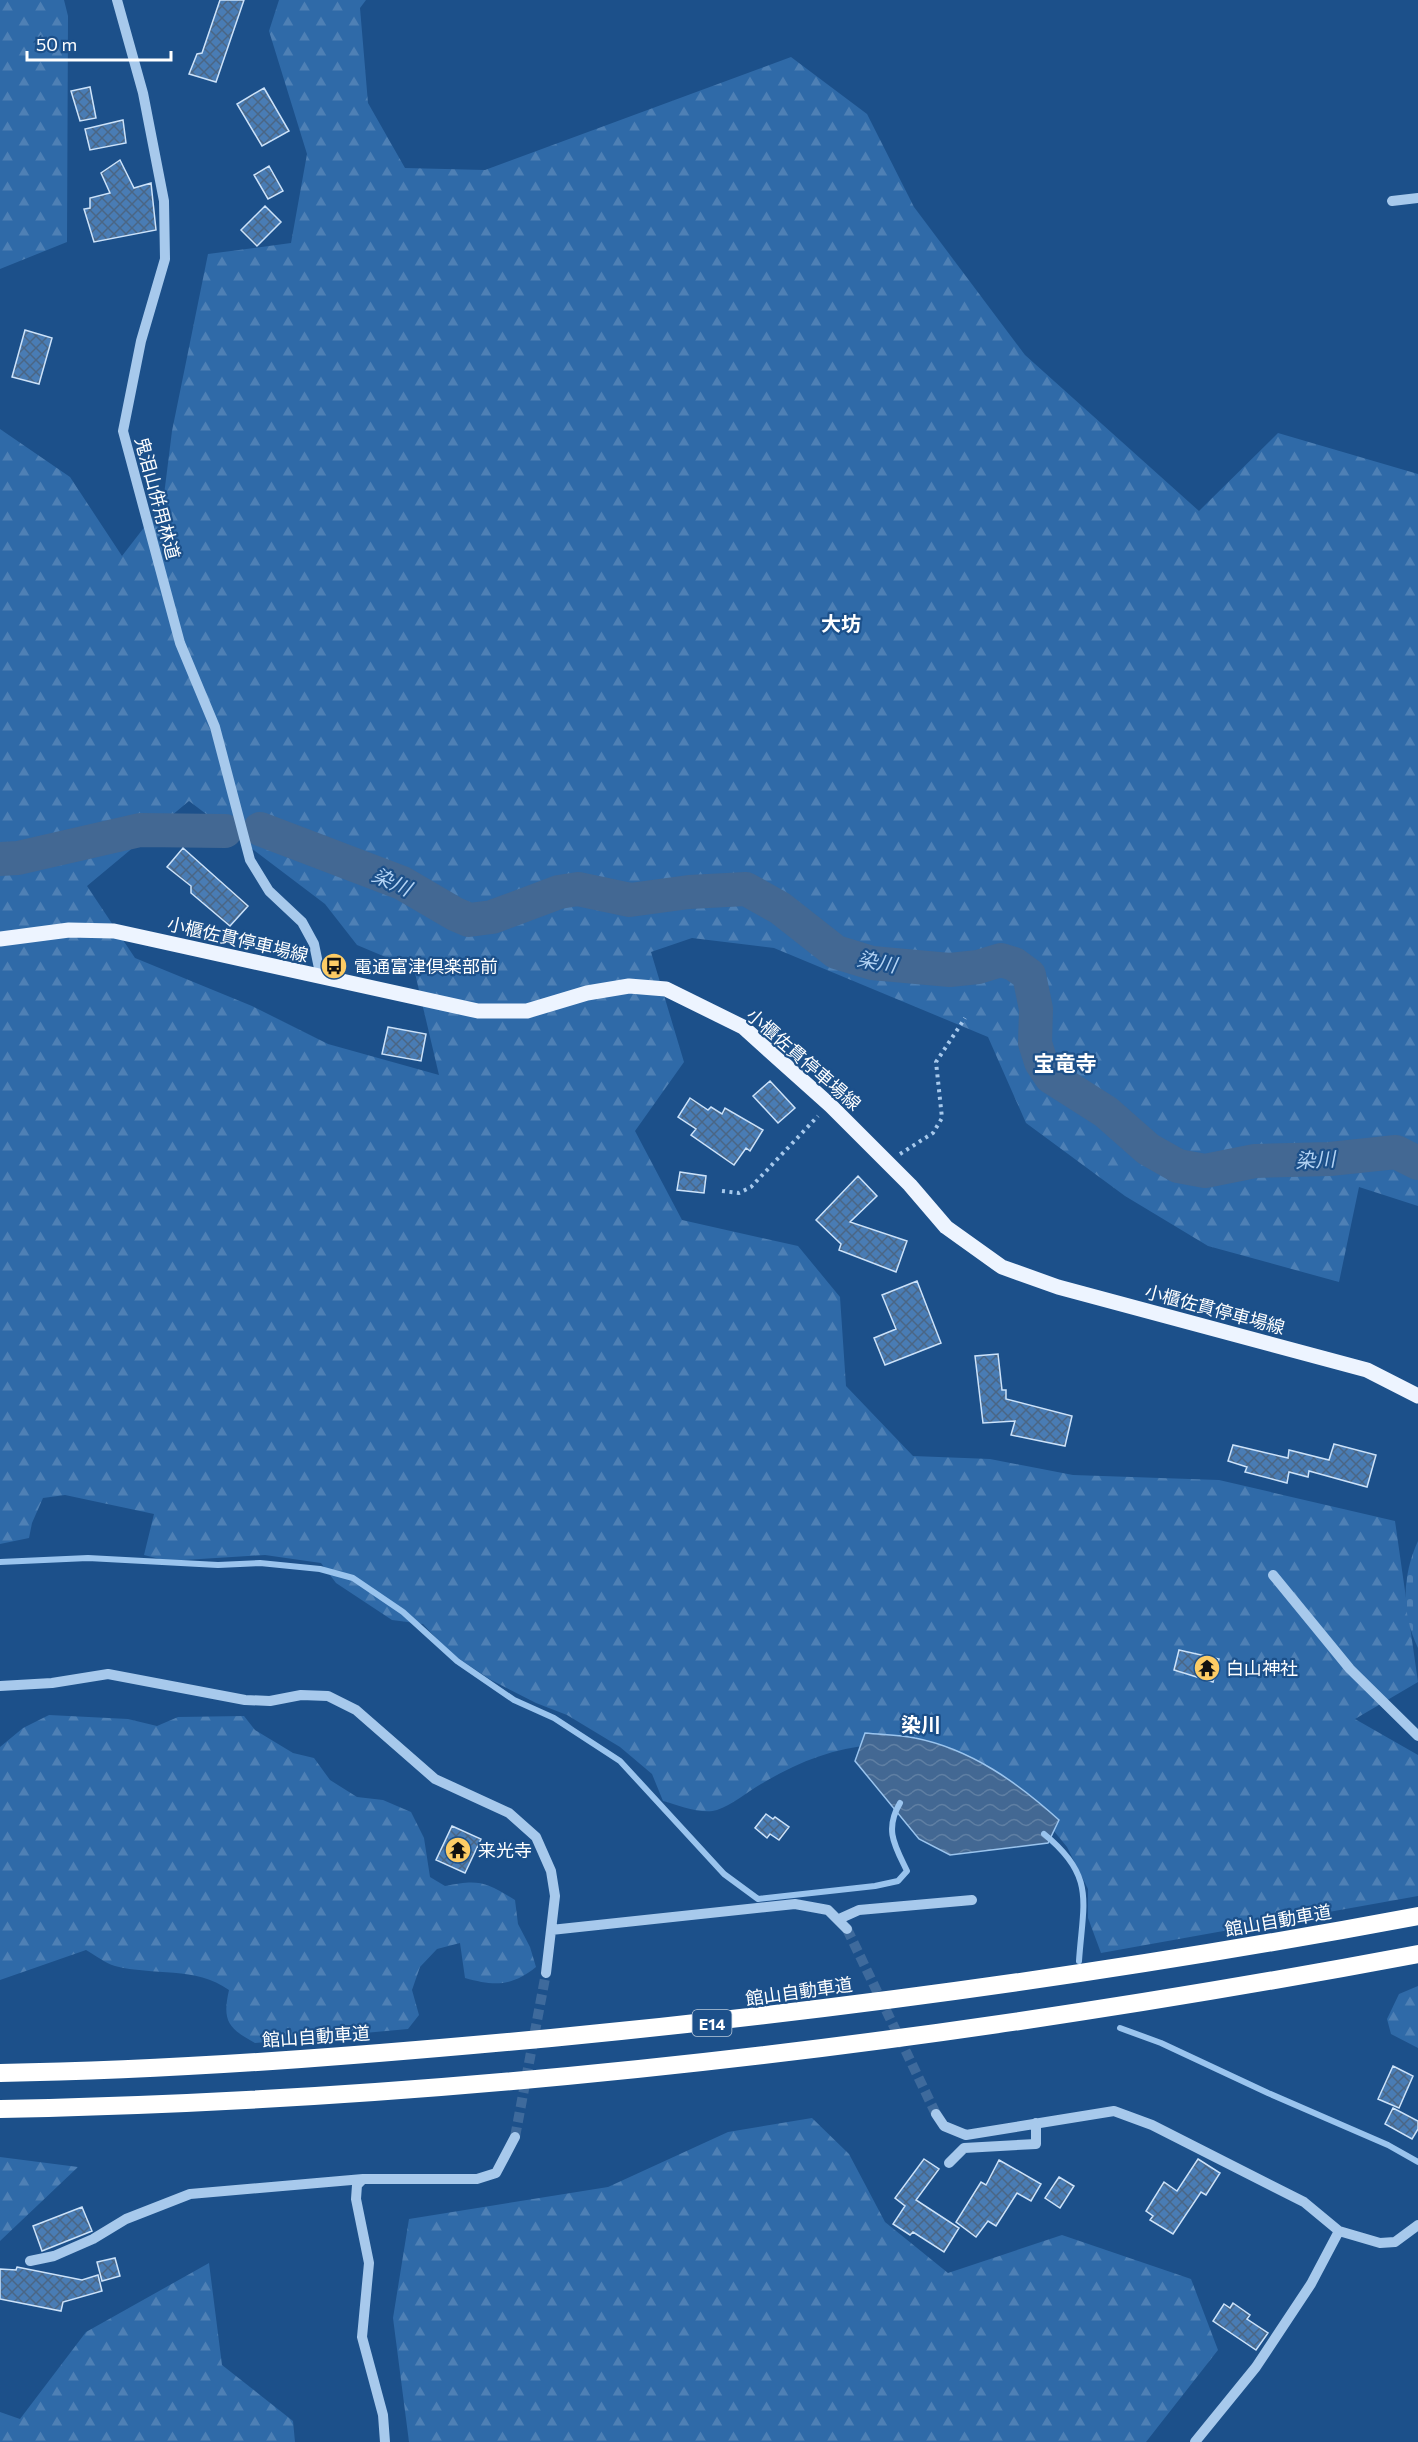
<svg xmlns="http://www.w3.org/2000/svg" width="1418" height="2442" viewBox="0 0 1418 2442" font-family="Commissioner,'Noto Sans JP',sans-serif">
	<defs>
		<pattern id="forest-firs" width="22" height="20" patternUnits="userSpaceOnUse" patternTransform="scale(1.5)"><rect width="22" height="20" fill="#2f6aa8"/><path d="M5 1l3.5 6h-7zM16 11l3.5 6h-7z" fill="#4e80b5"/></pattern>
		<pattern id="cemetery-stones" width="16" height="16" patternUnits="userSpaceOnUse" patternTransform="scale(1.5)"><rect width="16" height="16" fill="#2f6aa8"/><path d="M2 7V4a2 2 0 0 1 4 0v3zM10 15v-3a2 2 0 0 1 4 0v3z" fill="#4e80b5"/></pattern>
		<pattern id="water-waves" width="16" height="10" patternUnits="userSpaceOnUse" patternTransform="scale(1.5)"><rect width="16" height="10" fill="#436893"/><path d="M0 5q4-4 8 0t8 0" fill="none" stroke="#5f7fa3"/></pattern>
		<pattern id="building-cross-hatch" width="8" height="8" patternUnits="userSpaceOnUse" patternTransform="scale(1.5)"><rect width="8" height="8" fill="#497cb4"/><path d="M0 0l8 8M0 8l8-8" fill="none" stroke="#4a6685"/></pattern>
	</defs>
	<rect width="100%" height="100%" fill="#1c508a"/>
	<path fill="url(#forest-firs)" fill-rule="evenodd" d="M0,0H64L68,16L67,242L0,269Z
		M279,0H366L360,8L368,103L405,168L485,170L791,57L867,114L914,207L1025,355L1199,511L1278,433L1418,474V1206L1359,1187L1339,1282L1208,1246L1125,1196L1026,1123L988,1037L774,948L692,938L651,952L684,1062L635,1131L682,1220L798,1246L840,1297L846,1386L913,1456L990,1459L1073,1475L1219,1480L1395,1521L1418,1682L1355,1719L1418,1755V1896L1101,1953L1088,1918V1889L1067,1847L1040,1814L873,1745C833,1748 796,1763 761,1784C747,1792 732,1805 717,1810C702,1815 678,1805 663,1801L652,1774L620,1747L567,1715L536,1703L491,1680L449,1652L423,1624L392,1620L336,1583L321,1563L265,1555L168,1561L144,1555L154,1514L65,1495L43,1498L32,1523L29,1538L0,1544V429L70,477L122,556L163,503L172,431L208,254L291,243L307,154L269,31ZM189,801L325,904L357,945L414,969L439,1075L328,1044L252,1006L135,958L87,886Z
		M49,1715L128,1719L157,1726L178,1717L244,1716L255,1730L293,1753L314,1758L330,1780L357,1797L383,1800L411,1812L424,1838L430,1877L445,1886C479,1879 486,1882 515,1900L518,1924L530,1947L536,1967C511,1987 494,1986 465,1978L460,1943L437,1949L420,1967L412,1990L419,2015L408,2029L255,2043C228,2028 222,2021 229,1990C196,1966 153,1976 115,1966C105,1963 95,1955 86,1950L0,1980V1747L23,1728Z
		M1418,1986V2048L1391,2034L1387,2019L1399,1994Z
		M812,2118L849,2154L885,2222L948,2273L1062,2235L1191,2279L1218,2350L1146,2442H409L393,2318L409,2219L608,2187L728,2132Z
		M0,2157L78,2167L0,2241Z
		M209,2263L222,2365L293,2421L295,2442H0V2412L20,2419L86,2332Z"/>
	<path fill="url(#cemetery-stones)" d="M1418,1541V1648C1401,1613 1402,1576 1418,1541Z"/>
	<path fill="url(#water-waves)" stroke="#9ac4ee" stroke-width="1.5" d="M865,1733C882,1735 898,1734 915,1738C971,1749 1018,1783 1059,1820L1048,1843L950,1855L919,1839L855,1761Z"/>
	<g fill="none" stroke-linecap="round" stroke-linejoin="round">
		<path stroke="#9ac4ee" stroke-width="6" d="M0,1562L88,1558L218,1565L260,1563L320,1569L353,1578L403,1612L457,1661L514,1700L554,1718L620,1761L724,1874L758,1899L875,1886L898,1881L907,1871C895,1846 884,1830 900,1803
			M1044,1834C1096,1876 1083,1902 1079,1961
			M1120,2028L1161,2043L1268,2093L1388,2145L1418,2162"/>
		<path stroke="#436893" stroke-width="34" d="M260,829L402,883L455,914L469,920L492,917L559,892L578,889L630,900L689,892L746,889L780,908L836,952L872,963L950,970L978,967L1001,960L1014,964L1029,975L1036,1009L1035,1043L1041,1062L1051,1077L1106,1112L1148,1149L1178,1166L1205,1171L1255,1161L1330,1159L1396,1152L1418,1163
			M0,859L18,858L140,830L225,831"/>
	</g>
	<path fill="url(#building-cross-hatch)" stroke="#cce2f9" stroke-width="1.5" d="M220,0H244L216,82L189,74L197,54L202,53Z
		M90,87L96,118L80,121L71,91Z
		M264,88L289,131L262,146L237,104Z
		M123,120L126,143L90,150L85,129Z
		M120,160L134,188L151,183L156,230L94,242L84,209L90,208V198L110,193L101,173Z
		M269,166L283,191L268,199L254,175Z
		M265,206L281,222L257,246L241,230Z
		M25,330L52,338L39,384L12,377Z
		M183,848L248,906L230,926L191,893V886L167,867Z
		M388,1027L426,1034L421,1061L382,1054Z
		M770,1081L795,1108L778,1123L753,1096Z
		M690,1098L708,1110L711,1107L722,1114L725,1108L763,1130L750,1151L746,1148L734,1165L691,1135L696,1129L678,1117Z
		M680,1172L706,1176L704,1193L677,1190Z
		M858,1176L877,1196L850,1222L907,1241L896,1272L839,1250L841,1244L816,1220Z
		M917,1281L941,1343L885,1365L874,1338L896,1329L882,1295Z
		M998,1354L1002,1390H1006V1399L1072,1416L1065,1446L1011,1435L1015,1421L983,1423L975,1356Z
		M1334,1444L1376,1455L1367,1487L1309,1471L1308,1477L1289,1472L1287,1483L1245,1472L1247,1467L1228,1461L1233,1445L1288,1458L1289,1450L1329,1460Z
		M1179,1650L1219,1659L1213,1682L1174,1670Z
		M766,1814L773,1819L775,1817L789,1827L779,1840L770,1834L767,1838L755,1828Z
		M452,1826L481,1839L465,1873L436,1860Z
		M1393,2066L1413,2076L1399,2108L1378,2099Z
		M1393,2108L1418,2121V2129L1412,2139L1385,2124Z
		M924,2159L939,2169L916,2200L959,2228L944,2252L913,2232L910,2235L893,2224L905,2206L895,2198Z
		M1198,2159L1220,2173L1206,2195L1201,2192L1173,2234L1150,2220L1153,2216L1146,2211L1164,2182L1177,2191Z
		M999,2160L1041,2184L1031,2201L1017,2193L996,2226L988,2221L976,2237L956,2222L981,2182L986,2185Z
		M1059,2177L1074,2186L1060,2208L1045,2198Z
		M82,2207L92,2231L42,2251L33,2226Z
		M115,2258L120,2276L102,2281L97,2262Z
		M17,2267L82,2280L98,2275L102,2291L63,2302L61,2311L0,2299V2269L16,2270Z
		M1233,2303L1250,2315L1247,2319L1268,2333L1256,2350L1213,2321L1224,2304L1230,2308Z"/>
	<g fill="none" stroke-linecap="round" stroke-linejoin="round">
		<path stroke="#3e6a9c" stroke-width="10" stroke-dasharray="10 5" stroke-linecap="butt" d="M847,1929L936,2114
			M515,2137L546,1973"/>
		<path stroke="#a7c9ec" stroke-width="4" stroke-dasharray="3 4.5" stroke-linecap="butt" d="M900,1154L933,1133L942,1118L936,1062L965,1018
			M722,1191L739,1193L751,1187L818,1116"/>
		<path stroke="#a7c9ec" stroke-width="10" d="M117,0L143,93L164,201L165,259L141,341L123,431L180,643L215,727L250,860L269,891L302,922L314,944L321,978
			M1392,201L1418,198
			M1273,1575L1350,1669L1418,1736
			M0,1686L52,1683L108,1674L245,1700L270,1701L301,1695L328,1696L356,1710L435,1779L509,1813L536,1837L551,1871L555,1896L546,1973
			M839,1919L859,1910L972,1900
			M551,1930L795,1904L828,1910L847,1929
			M936,2114L944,2126L966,2135L1114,2111L1152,2125L1304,2202L1339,2231L1380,2243L1395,2242L1418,2225
			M949,2163L964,2148L1036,2144V2123
			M30,2261L54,2256L93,2239L126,2219L190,2194L363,2179
			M385,2442L383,2415L362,2337L369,2263L356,2199L357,2185L363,2179H477L496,2173L515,2137
			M1195,2442L1256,2367L1311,2284L1339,2231"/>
		<path stroke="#edf4ff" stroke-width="15" d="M0,939L69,930L114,931L478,1011H527L587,993L629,986L666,989L743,1027L831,1106L910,1185L946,1227L1002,1267L1058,1287L1367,1370L1418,1396"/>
		<path stroke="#fff" stroke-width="18" d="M0,2073C184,2070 368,2055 551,2038C842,2010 1131,1970 1418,1916
			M0,2109C475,2100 951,2042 1418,1954"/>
	</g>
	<defs>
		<symbol id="bus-disc" viewBox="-11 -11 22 22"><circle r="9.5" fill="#fdcc65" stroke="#1c508a"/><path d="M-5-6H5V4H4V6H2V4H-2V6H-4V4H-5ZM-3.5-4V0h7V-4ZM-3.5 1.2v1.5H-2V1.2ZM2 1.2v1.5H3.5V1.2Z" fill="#111"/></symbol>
		<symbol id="temple-disc" viewBox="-11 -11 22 22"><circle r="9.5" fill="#fdcc65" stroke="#1c508a"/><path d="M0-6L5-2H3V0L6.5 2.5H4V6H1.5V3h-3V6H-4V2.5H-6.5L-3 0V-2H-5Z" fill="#111"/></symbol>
	</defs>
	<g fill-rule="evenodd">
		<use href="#bus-disc" x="319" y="951" width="30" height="30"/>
		<use href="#temple-disc" x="1192" y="1653" width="30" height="30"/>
		<use href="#temple-disc" x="443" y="1835" width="30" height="30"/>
	</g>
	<g text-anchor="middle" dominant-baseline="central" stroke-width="4.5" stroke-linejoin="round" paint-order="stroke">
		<rect fill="#1c508a" stroke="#bbcadc" stroke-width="1.5" x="692.5" y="2010" width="39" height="26" rx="4.5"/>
		<g font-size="16" font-weight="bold" fill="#fff">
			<text x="712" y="2023">E14</text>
		</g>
		<g font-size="18" fill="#fff" stroke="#1c508a">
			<text transform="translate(158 498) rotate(75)">鬼泪山併用林道</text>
			<text transform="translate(238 939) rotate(13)">小櫃佐貫停車場線</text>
			<text transform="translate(804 1059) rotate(41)">小櫃佐貫停車場線</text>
			<text transform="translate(1215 1309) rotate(15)">小櫃佐貫停車場線</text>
			<text transform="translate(1278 1920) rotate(-10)">館山自動車道</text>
			<text transform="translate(799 1991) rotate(-8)">館山自動車道</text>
			<text transform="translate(316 2036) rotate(-4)">館山自動車道</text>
		</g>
		<g font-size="18" fill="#fff" stroke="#1c508a" text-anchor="start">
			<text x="354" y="966">電通富津倶楽部前</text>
			<text x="1226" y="1668">白山神社</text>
			<text x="478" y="1850">来光寺</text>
		</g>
		<g font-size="20" font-weight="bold" fill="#fff" stroke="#1c508a">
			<text x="841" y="623">大坊</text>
			<text x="921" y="1724">染川</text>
		</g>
		<g font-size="20" font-style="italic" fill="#b3d3f4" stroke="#1c508a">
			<text transform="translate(392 881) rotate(24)">染川</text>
			<text transform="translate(877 961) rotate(10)">染川</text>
			<text transform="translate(1315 1159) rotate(-3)">染川</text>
		</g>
		<g font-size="21" font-weight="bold" fill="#fff" stroke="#1c508a">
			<text x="1065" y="1062">宝竜寺</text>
		</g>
	</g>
	<path d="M27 51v9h144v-9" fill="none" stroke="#ffffff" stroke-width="3"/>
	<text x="36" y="51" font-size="18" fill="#ffffff" stroke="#1c508a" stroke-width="4.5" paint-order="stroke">50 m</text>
</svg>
